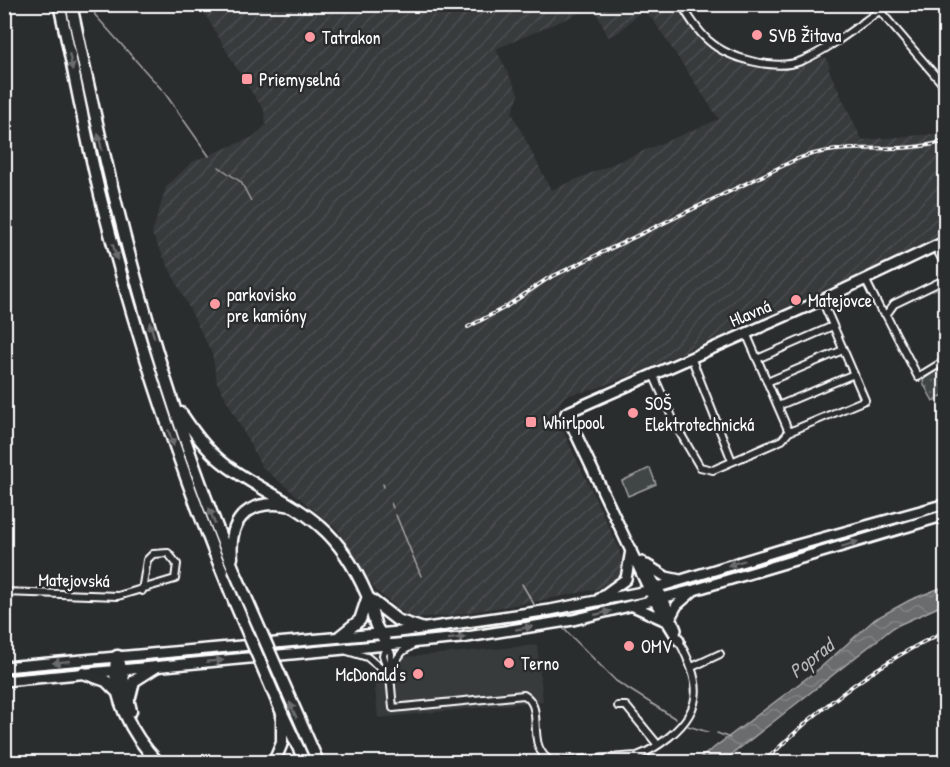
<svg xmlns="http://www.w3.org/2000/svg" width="950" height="767" viewBox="0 0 950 767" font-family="'Patrick Hand',sans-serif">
	<defs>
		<pattern id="industrial-furrows" width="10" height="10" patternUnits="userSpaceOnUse" patternTransform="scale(1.5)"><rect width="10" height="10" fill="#373a3b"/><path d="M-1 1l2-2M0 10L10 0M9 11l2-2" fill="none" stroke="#4b4e4f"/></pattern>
		<pattern id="grass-dots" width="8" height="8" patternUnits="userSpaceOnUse" patternTransform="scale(1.5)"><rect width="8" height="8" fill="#414445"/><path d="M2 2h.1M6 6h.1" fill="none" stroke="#5e6061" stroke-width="1.8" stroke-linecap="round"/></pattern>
		<pattern id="water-waves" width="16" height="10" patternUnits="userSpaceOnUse" patternTransform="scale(1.5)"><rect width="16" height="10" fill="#6a6c6d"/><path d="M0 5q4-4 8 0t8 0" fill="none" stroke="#808283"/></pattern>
	</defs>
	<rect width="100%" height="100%" fill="#2a2d2e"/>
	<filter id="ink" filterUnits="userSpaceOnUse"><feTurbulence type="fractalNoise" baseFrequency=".0167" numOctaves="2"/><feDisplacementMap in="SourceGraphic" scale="12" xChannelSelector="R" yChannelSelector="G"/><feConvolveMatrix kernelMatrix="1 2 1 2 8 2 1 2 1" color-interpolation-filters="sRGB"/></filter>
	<g filter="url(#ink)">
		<path fill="#373a3b" d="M537,645L543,701L378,718L372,660Z"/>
		<path fill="url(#industrial-furrows)" fill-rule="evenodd" d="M200,5H677L706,43L735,60L771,67L797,66L826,57L830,67L828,68L862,140L945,133V233L859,275L634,374L595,389L565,396L554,412L618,546L624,566L616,580L597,589L538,601L448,616L410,618L375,590L338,530L262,467L217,382L212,354L152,234L166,187L192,162L255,136L266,125L264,110L245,83ZM594,7L608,37L619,32L642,10L653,20L719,119L551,190L512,113L519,95L496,49Z"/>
		<path fill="url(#grass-dots)" stroke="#a0a2a2" stroke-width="1.5" d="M945,365V394L933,401L923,383L924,379Z"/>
		<path fill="#414445" stroke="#a0a2a2" stroke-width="1.5" d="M650,468L656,484L628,496L622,481Z"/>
		<path fill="url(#water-waves)" stroke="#a6a7a7" stroke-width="1.5" d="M945,586V604L894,627L722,762H695L820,668L875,619L910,600Z"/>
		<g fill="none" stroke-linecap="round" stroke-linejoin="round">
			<path stroke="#a6a7a7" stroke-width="1.5" d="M93,4L95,15L164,92L209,156
				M219,167L241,182L251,201
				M304,313L306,318
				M383,484L384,487
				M391,503L393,508
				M396,515L421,576
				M522,584L535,606
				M563,628L616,681L676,719
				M688,726L708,732
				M717,733L730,738"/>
			<defs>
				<path id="minor" d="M681,4C689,17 698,32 709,41C729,59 776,71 801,61C828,50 855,28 879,11
					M874,4L946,88
					M935,246L946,267
					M865,279L880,309L886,315
					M946,279L894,304L886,315L918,377L946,360
					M746,333L789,432
					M691,357L732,461
					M757,359L833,326
					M653,374L676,426L700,467L713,470L782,440L789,432L865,400L822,300
					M767,382L843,350
					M778,406L854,374
					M4,592L118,596L175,579L177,564L168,553L153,554L147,560L142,591
					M387,645L391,654L390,676L393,708L524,695C547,708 523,746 552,762L637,756C649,752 659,745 669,737C707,706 699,679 679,641
					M387,645L383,655L388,673
					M347,651L367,657L390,676
					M392,666L402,652L414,644
					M692,667L720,654
					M618,706H626L658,745"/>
				<path id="primary" d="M642,562L663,598L676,630
					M647,565L666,577L680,580
					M600,598L626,579L631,550
					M633,606L664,620
					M671,616L677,605L693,591
					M679,641L654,600L566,413L822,300L946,241
					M4,667L399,632L550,610L642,592L790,547L946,504
					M4,681L461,638L573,620L694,590L946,515"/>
				<path id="motorway" d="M59,4C74,69 85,135 101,199C136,337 180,472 235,603
					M71,4C111,197 159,388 234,570
					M181,413C193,431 205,448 222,462C253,487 291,500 321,527C342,545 356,570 367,595C371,605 372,616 376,626C379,633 384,637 387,645
					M232,558C228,516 251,498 292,506
					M370,599L397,620L421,628
					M340,636L360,620L367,599
					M117,656C108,692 133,737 158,762
					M118,656L131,711
					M83,673L106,681L116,691
					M130,697L134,681L156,667
					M282,713L305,762
					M274,762L282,743V716"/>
			</defs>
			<use href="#minor" stroke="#fff" stroke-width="10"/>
			<use href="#primary" stroke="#fff" stroke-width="14"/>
			<use href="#motorway" stroke="#fff" stroke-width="15"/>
			<use href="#minor" stroke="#2a2d2e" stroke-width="6"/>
			<use href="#primary" stroke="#2a2d2e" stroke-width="9"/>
			<use href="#motorway" stroke="#2a2d2e" stroke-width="10"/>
			<defs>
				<path id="rail" d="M468,327L504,308L547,279L797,159C846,140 896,156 946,141
					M764,762C816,710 878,662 946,631"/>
			</defs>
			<use href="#rail" stroke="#fff" stroke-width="4"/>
			<use href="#rail" stroke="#2a2d2e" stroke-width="1.5" stroke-dasharray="4.5" stroke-linecap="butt"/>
			<defs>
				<path id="motorway-bridge" d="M234,570L318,762
					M235,603L282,713"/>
			</defs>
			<use href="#motorway-bridge" stroke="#fff" stroke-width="15" stroke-linecap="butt"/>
			<use href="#motorway-bridge" stroke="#2a2d2e" stroke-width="10"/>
		</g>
		<defs><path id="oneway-solid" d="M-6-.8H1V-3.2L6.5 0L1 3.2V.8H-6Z" transform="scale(1.5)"/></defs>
		<g fill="#6a6c6d">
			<use href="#oneway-solid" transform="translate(71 62) rotate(78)"/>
			<use href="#oneway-solid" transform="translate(100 142) rotate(-104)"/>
			<use href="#oneway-solid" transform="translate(115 252) rotate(74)"/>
			<use href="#oneway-solid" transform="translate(152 330) rotate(-107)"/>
			<use href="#oneway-solid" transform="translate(171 438) rotate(71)"/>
			<use href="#oneway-solid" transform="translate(212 516) rotate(-110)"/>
			<use href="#oneway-solid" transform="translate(850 544) rotate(-18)"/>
			<use href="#oneway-solid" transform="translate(736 563) rotate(163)"/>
			<use href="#oneway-solid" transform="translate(603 613) rotate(-13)"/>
			<use href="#oneway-solid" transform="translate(524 628) rotate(-10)"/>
			<use href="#oneway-solid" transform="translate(457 638) rotate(-7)"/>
			<use href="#oneway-solid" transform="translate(215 661) rotate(-5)"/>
			<use href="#oneway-solid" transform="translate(61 662) rotate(174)"/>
			<use href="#oneway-solid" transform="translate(293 710) rotate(-114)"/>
		</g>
	</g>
	<g fill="#ff9aa2" stroke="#2a2d2e" stroke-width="2">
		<circle cx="757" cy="35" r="6"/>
		<circle cx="310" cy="37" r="6"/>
		<rect x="241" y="73" width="12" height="12" rx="3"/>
		<circle cx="796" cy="300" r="6"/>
		<circle cx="215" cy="304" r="6"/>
		<circle cx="633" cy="413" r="6"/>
		<rect x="525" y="416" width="12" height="12" rx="3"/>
		<circle cx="629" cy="646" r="6"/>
		<circle cx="509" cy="663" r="6"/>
		<circle cx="418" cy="674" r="6"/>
	</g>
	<g text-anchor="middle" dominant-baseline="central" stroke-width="5" stroke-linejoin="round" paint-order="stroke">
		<g font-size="18" fill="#fff" stroke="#2a2d2e" text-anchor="start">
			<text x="769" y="35">SVB Žitava</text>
			<text x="322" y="37">Tatrakon</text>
			<text x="259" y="79">Priemyselná</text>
			<text x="227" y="294">parkovisko<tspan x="227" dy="21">pre kamióny</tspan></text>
			<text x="808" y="300">Matejovce</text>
			<text x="645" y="403">SOŠ<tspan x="645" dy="21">Elektrotechnická</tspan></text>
			<text x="543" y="422">Whirlpool</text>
			<text x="641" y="646">OMV</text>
			<text x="521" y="663">Terno</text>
			<text x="406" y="674" text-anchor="end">McDonald's</text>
		</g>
		<g font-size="18" fill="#fff" stroke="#2a2d2e">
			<text transform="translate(750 313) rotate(-23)">Hlavná</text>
			<text transform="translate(74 580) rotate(1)">Matejovská</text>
		</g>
		<g font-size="20" font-style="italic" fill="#b4b6b6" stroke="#2a2d2e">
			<text transform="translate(811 658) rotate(-38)">Poprad</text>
		</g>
	</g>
	<rect width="950" height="767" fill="none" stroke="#2a2d2e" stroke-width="24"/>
	<rect x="12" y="12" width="926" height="743" fill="none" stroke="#fff" stroke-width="2" filter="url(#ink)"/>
</svg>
